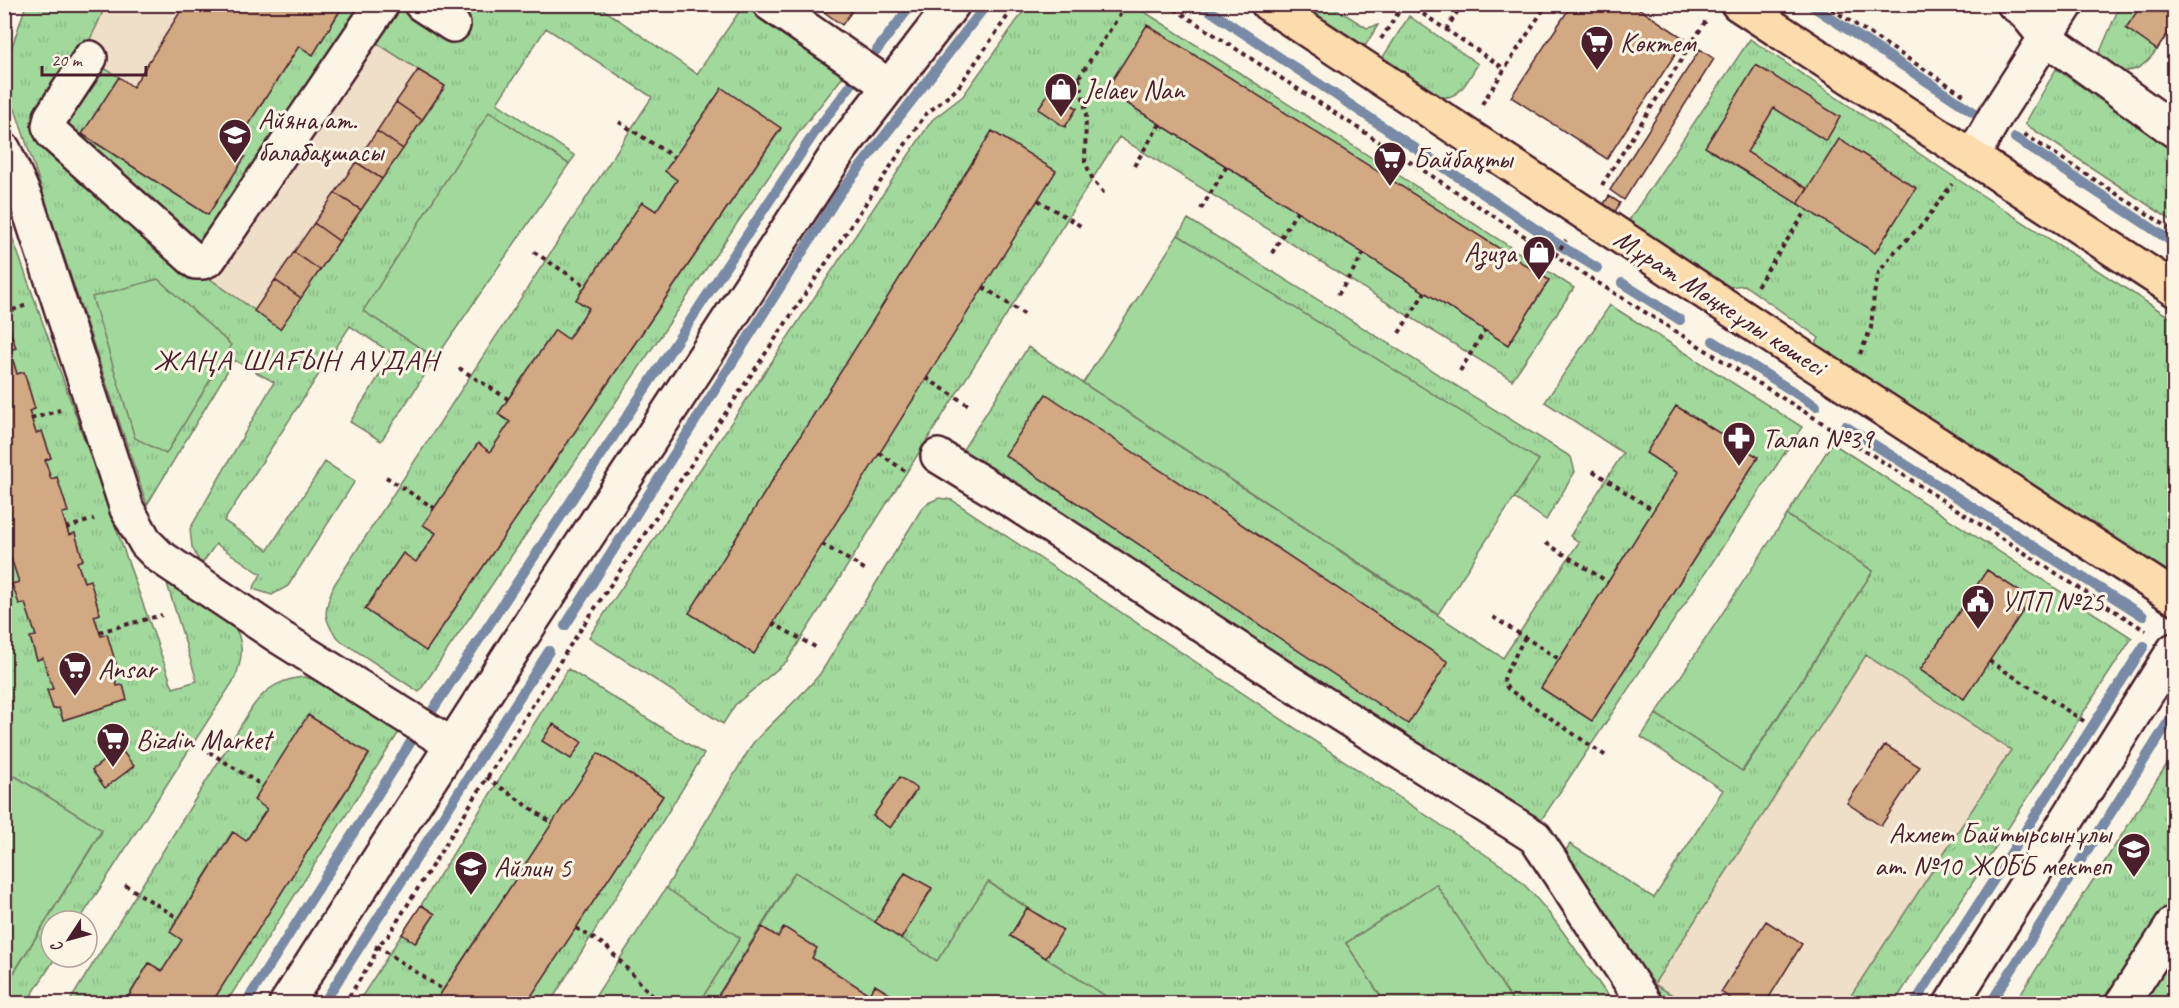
<svg xmlns="http://www.w3.org/2000/svg" width="2179" height="1008" viewBox="0 0 2179 1008" font-family="Caveat,sans-serif">
	<defs>
		<pattern id="grass-tufts" width="24" height="20" patternUnits="userSpaceOnUse" patternTransform="scale(1.5)"><rect width="24" height="20" fill="#a1d99d"/><path d="M3 7l-1-3M5 7V3M7 7l1-3M15 17l-1-3M17 17v-4M19 17l1-3" fill="none" stroke="#8cba87"/></pattern>
	</defs>
	<rect width="100%" height="100%" fill="#fcf5e5"/>
	<filter id="ink" filterUnits="userSpaceOnUse"><feTurbulence type="fractalNoise" baseFrequency=".0167" numOctaves="2"/><feDisplacementMap in="SourceGraphic" scale="12" xChannelSelector="R" yChannelSelector="G"/><feConvolveMatrix kernelMatrix="1 2 1 2 8 2 1 2 1" color-interpolation-filters="sRGB"/></filter>
	<g filter="url(#ink)">
		<path fill="#efdec8" d="M489,4L445,86L274,337L247,318L5,99V67L26,5Z
			M1866,655L2011,749L1846,1003H1686L1654,984Z"/>
		<path fill="url(#grass-tufts)" stroke="#767c64" stroke-width="1.5" fill-rule="evenodd" d="M26,5H101C102,10 103,13 100,18C85,55 56,92 35,126L202,277L210,279L280,328L445,87L372,40L394,6L444,38L448,5H597L697,74L743,6L846,73L799,132L419,692L341,641C321,621 324,609 334,585L652,97L546,28L497,103L575,156L569,164L489,113L364,311L436,358L381,441L350,422L393,354L350,326L224,521L268,550L325,462L355,481L288,586L272,595L253,589L261,574L216,544L201,565L192,547L190,529L274,382L234,360L147,505L15,109L5,99V67ZM722,88L781,129L426,651L365,609L403,553L416,562L436,533L423,524L478,444L490,452L510,422L498,414L555,330L568,339L589,308L576,299L642,203L656,211L677,180L665,171Z
			M344,5H370L212,239L198,244L61,131L99,65L119,77L83,135L208,215L232,149L299,46L313,54Z
			M1028,5H1134L1574,288L1512,380L1119,137L787,661L735,705L723,724L589,637L932,120L963,96ZM1147,26L1549,280L1508,345L1106,90ZM1050,91L1077,108L1065,127L1038,109ZM992,131L1055,171L754,653L690,613Z
			M1301,5H1330L1367,28L1378,25L1365,46Z
			M2120,5H2142L2126,28L2157,50C2140,71 2136,71 2109,73L2096,61Z
			M1409,16L1478,64C1468,79 1460,100 1441,97L1383,57Z
			M1750,39L1951,175L2174,320V580L1813,349L1819,338L1744,285L1721,288L1627,223Z
			M2056,69L2174,151V222L2025,124Z
			M4,214L173,688L197,681L165,577L232,622C245,642 243,659 234,680L79,921H51V957H56L26,1004L5,1003V987L102,831L15,776L5,792V557L10,555L19,582L12,584L25,603L36,636L30,638L37,660L43,658L53,689L47,690L53,709L59,708L63,720L127,700L123,685L117,686L111,666L116,664L107,635L101,636L94,616L100,614L84,582L77,562L83,559L75,534L69,535L62,513L67,512L51,479L45,460L51,458L42,431L36,433L29,411L35,409L24,372L17,374L10,350L16,348L8,322L5,323ZM120,749L133,767L105,787L92,770Z
			M1188,219L1571,457L1575,472L1546,520L1514,498L1538,460L1178,235Z
			M1610,305L1802,427L1532,834L962,451L1028,347L1503,658L1579,542L1570,536L1623,453L1545,402ZM1046,394L1448,662L1408,723L1006,456ZM1676,406L1758,458L1592,721L1541,688L1677,473L1647,453Z
			M1832,443L2132,638L1894,1003H1846L2011,750L1866,655L1654,984L1686,1003H1655L1563,854L1570,844L1654,898L1723,790L1641,737L1656,714L1743,771L1873,571L1787,515ZM1987,570L2030,599L1964,699L1921,670Z
			M939,498L952,500L1510,871C1551,908 1581,959 1613,1003H1514L1436,885L1346,943L1385,1003L1117,1004L1046,958L1062,930L989,882L937,961L901,939L932,889L905,873L875,922L795,872L713,1003H699L740,938L666,888L753,743C775,719 799,699 820,674L921,510L928,503ZM900,778L917,790L890,828L873,816Z
			M568,669L704,754L550,1003H526L663,796L598,754L434,1003L357,1004L402,934L416,943L435,914L421,905Z
			M305,677L321,682L399,732L226,1003H211L369,755L267,809L246,841L232,832L170,931L182,940L162,971L149,963L124,1003L68,1004L253,706C267,687 282,679 305,677Z
			M2174,753V902L2107,1003L2014,1004Z
			M2174,946V1003H2136Z"/>
		<path fill="#a1d99d" stroke="#767c64" stroke-width="1.5" d="M489,112L569,164L436,358L363,311Z
			M1178,235L1539,460L1438,614L1083,383Z
			M158,279L231,345L166,454L135,438L92,297Z
			M1787,515L1873,571L1742,771L1656,714Z
			M15,776L102,830L5,987V792Z
			M795,872L937,961L988,882L1027,908L1010,936L1117,1003H905L875,985L869,994L812,958L817,948L778,937L762,927Z
			M1436,884L1514,1003H1385L1346,943Z
			M666,888L740,938L699,1003H591Z"/>
		<g fill="none" stroke-linecap="round" stroke-linejoin="round">
			<path stroke="#788aa5" stroke-width="10" d="M1200,4L1561,246L1597,268
				M1809,4L1978,115
				M877,50L912,4
				M2015,138L2174,243
				M1622,283L1680,320
				M1713,341L1816,406
				M1845,426L2143,616
				M565,626L840,193L987,4
				M430,714L815,132L851,85
				M245,1004L414,737
				M323,1004L549,651
				M1914,1004L2144,646
				M1990,1004L2174,713"/>
		</g>
		<path fill="#d2a983" stroke="#4a1f2b" stroke-width="1.5" d="M185,4H344L313,55L299,46L285,68L232,149L245,157L208,215L82,134L119,77L133,87Z
			M813,4H857L842,25Z
			M1572,4H1632L1685,39L1607,159L1511,97Z
			M2142,4H2174V24L2157,50L2126,28Z
			M1147,25L1549,280L1508,345L1106,90Z
			M1700,49L1714,59L1624,200L1610,190Z
			M1756,65L1840,117L1826,141L1774,108L1747,152L1808,189L1798,204L1705,147Z
			M418,70L445,86L422,120L396,102Z
			M722,88L781,128L426,651L365,609L403,553L416,562L436,533L423,525L478,443L490,452L510,422L498,414L555,330L568,339L589,308L576,300L642,202L656,211L677,180L665,171Z
			M1050,91L1077,108L1065,127L1038,109Z
			M396,102L422,120L403,149L377,131Z
			M377,131L403,149L382,179L356,162Z
			M992,131L1056,171L754,654L689,613Z
			M1839,139L1916,188L1875,253L1798,204Z
			M356,162L382,179L361,210L335,193Z
			M335,193L361,210L339,241L314,223Z
			M1609,196L1620,203L1612,217L1600,210Z
			M314,223L339,241L320,270L294,252Z
			M294,252L320,270L301,298L275,280Z
			M275,280L301,298L280,329L254,311Z
			M7,322L16,348L10,350L17,374L24,372L35,409L29,411L36,433L42,431L51,458L45,460L51,479L57,477L68,512L62,513L69,535L75,533L83,560L77,562L84,582L90,580L100,614L94,616L101,636L107,634L116,664L111,666L117,686L123,685L127,700L63,720L59,708L53,709L47,690L53,689L43,658L37,660L30,637L36,636L25,603L19,604L12,584L19,582L10,555L4,557V323Z
			M1046,394L1448,662L1408,724L1005,455Z
			M1676,406L1758,457L1592,721L1541,688L1677,473L1646,453Z
			M1987,570L2031,599L1964,699L1920,670Z
			M308,715L369,754L211,1004H124L149,963L162,971L182,940L170,932L233,832L246,841L267,809L254,800Z
			M553,724L582,742L571,759L542,741Z
			M1885,745L1920,767L1881,826L1847,803Z
			M120,748L134,766L105,788L92,770Z
			M598,753L663,796L526,1004H434Z
			M900,777L917,789L890,828L873,816Z
			M905,873L932,888L901,939L875,922Z
			M421,905L435,914L415,943L402,934Z
			M1027,908L1063,930L1046,958L1010,936Z
			M1766,921L1802,944L1765,1004H1739L1721,992Z
			M762,927L778,937L784,927L817,948L812,958L869,994L875,985L905,1004H713Z"/>
		<g fill="none" stroke-linecap="round" stroke-linejoin="round">
			<defs>
				<path id="minor" d="M421,4L453,25
					M770,4L889,86
					M2014,4L2024,11L2045,37L2174,130
					M90,58L51,117L49,126L53,134L196,262H203L209,259L382,4
					M4,150L26,200L127,509L146,543L159,556L281,638L452,745
					M1972,157L1996,115L2067,4
					M938,456L1015,503L1286,680L1535,837L1645,1004
					M286,1004L531,622L839,151L953,4
					M1951,1004L2174,650
					M2122,1004L2174,923"/>
				<path id="major" d="M1268,4L1806,359L2174,597
					M1738,4L2174,289"/>
			</defs>
			<use href="#minor" stroke="#4a1f2b" stroke-width="38"/>
			<use href="#major" stroke="#4a1f2b" stroke-width="38"/>
			<path stroke="#4a1f2b" stroke-width="4" stroke-dasharray="4.5 4.5" stroke-linecap="butt" d="M1167,4L1555,256L1824,424L2146,631
				M1408,4L1505,69
				M1824,4L1967,97
				M1446,30L1462,4
				M1381,39L1404,4
				M1079,78L1086,111L1085,162L1093,180L1105,195
				M1064,100L1127,4
				M1482,104L1547,4
				M619,122L674,157
				M2024,134L2174,231
				M1134,166L1160,124
				M1602,185L1707,19
				M1038,200L1084,228
				M1201,209L1227,166
				M534,252L586,286
				M1272,253L1297,211
				M1555,256L1566,240
				M1757,286L1807,210
				M983,287L1027,316
				M1338,295L1364,253
				M4,313L27,305
				M1399,333L1425,292
				M1860,354L1871,328L1874,294L1879,272L1896,250L1923,224L1952,184
				M459,368L508,399
				M1460,371L1485,330
				M926,378L970,406
				M31,419L60,410
				M879,453L908,473
				M1593,471L1653,510
				M386,477L434,508
				M66,528L94,519
				M1546,543L1608,582
				M822,544L866,570
				M1493,617L1559,659
				M772,623L817,648
				M99,632L162,615
				M1525,637L1505,675C1503,681 1505,684 1508,689L1606,756
				M1989,661L2087,723
				M209,752L263,786
				M486,777L552,823
				M125,885L178,918
				M576,928L606,946L660,1004
				M377,946L443,990
				M52,1000L58,1004
				M344,1004L373,959L377,946L388,936L569,647L925,115L957,89L1016,4"/>
			<use href="#minor" stroke="#fcf5e5" stroke-width="33"/>
			<use href="#major" stroke="#fcdcac" stroke-width="33"/>
		</g>
	</g>
	<defs>
		<symbol id="supermarket-pin" viewBox="-11 -11 22 30"><path d="M0 17L-7.5 6A9.5 9.5 0 1 1 7.5 6Z" fill="#4a1f2b" stroke="#fcf5e5"/><path d="M-6-5.5h2.5l.6 2H6L4.5 2H-2.5L-4.4-4H-6ZM-1.5 3.2a1.3 1.3 0 1 0 .1 0ZM3 3.2a1.3 1.3 0 1 0 .1 0Z" fill="#fff"/></symbol>
		<symbol id="shop-pin" viewBox="-11 -11 22 30"><path d="M0 17L-7.5 6A9.5 9.5 0 1 1 7.5 6Z" fill="#4a1f2b" stroke="#fcf5e5"/><path d="M-5-2.5h2.3a2.7 3.5 0 0 1 5.4 0H5L5.5 6h-11ZM-1.5-2.5h3a1.5 2.3 0 0 0-3 0Z" fill="#fff"/></symbol>
		<symbol id="school-pin" viewBox="-11 -11 22 30"><path d="M0 17L-7.5 6A9.5 9.5 0 1 1 7.5 6Z" fill="#4a1f2b" stroke="#fcf5e5"/><path d="M0-5L7-2L0 1L-7-2ZM-4 1L0 2.5L4 1V4Q0 6-4 4Z" fill="#fff"/></symbol>
		<symbol id="pharmacy-pin" viewBox="-11 -11 22 30"><path d="M0 17L-7.5 6A9.5 9.5 0 1 1 7.5 6Z" fill="#4a1f2b" stroke="#fcf5e5"/><path d="M-2-6h4v4h4v4h-4v4h-4v-4h-4v-4h4Z" fill="#fff"/></symbol>
		<symbol id="civic-pin" viewBox="-11 -11 22 30"><path d="M0 17L-7.5 6A9.5 9.5 0 1 1 7.5 6Z" fill="#4a1f2b" stroke="#fcf5e5"/><path d="M-.6-6.5H3V-4.5H.6V-3L4-1V1h2V6H-6V1h2V-1L-.6-3ZM-1.2 2.5V6h2.4V2.5Z" fill="#fff"/></symbol>
	</defs>
	<g fill-rule="evenodd">
		<use href="#supermarket-pin" x="1578" y="23" width="38" height="52"/>
		<use href="#shop-pin" x="1042" y="70" width="38" height="52"/>
		<use href="#school-pin" x="216" y="116" width="38" height="52"/>
		<use href="#supermarket-pin" x="1371" y="139" width="38" height="52"/>
		<use href="#shop-pin" x="1520" y="233" width="38" height="52"/>
		<use href="#pharmacy-pin" x="1720" y="419" width="38" height="52"/>
		<use href="#civic-pin" x="1959" y="582" width="38" height="52"/>
		<use href="#supermarket-pin" x="56" y="649" width="38" height="52"/>
		<use href="#supermarket-pin" x="94" y="720" width="38" height="52"/>
		<use href="#school-pin" x="2115" y="830" width="38" height="52"/>
		<use href="#school-pin" x="452" y="848" width="38" height="52"/>
	</g>
	<g text-anchor="middle" dominant-baseline="central" stroke-width="6" stroke-linejoin="round" paint-order="stroke">
		<g font-size="28" fill="#4a1f2b" stroke="#fcf5e5" text-anchor="start">
			<text x="1620" y="42">Көктем</text>
			<text x="1084" y="89">Jelaev Nan</text>
			<text x="258" y="119">Айяна ат.<tspan x="258" dy="32">балабақшасы</tspan></text>
			<text x="1413" y="158">Байбақты</text>
			<text x="1516" y="252" text-anchor="end">Азиза</text>
			<text x="1762" y="438">Талап №39</text>
			<text x="2001" y="601">УПП №25</text>
			<text x="98" y="668">Ansar</text>
			<text x="136" y="739">Bizdin Market</text>
			<text x="2111" y="833" text-anchor="end">Ахмет Байтырсынұлы<tspan x="2111" dy="32">ат. №10 ЖОББ мектеп</tspan></text>
			<text x="494" y="867">Айлин 5</text>
		</g>
		<g font-size="28" fill="#4a1f2b" stroke="#fcf5e5">
			<text transform="translate(1720 302) rotate(33)">Мұрат Мөңкеұлы көшесі</text>
		</g>
		<g font-size="30" letter-spacing="1.5" fill="#4a1f2b" stroke="#fcf5e5">
			<text x="296" y="360">ЖАҢА ШАҒЫН АУДАН</text>
		</g>
	</g>
	<rect width="2179" height="1008" fill="none" stroke="#fcf5e5" stroke-width="24"/>
	<rect x="12" y="12" width="2155" height="984" fill="none" stroke="#4a1f2b" stroke-width="2" filter="url(#ink)"/>
	<g transform="translate(69 939) rotate(234)"><circle r="28" fill="#fcf5e5" stroke="#b59f9b" stroke-width="1.5"/>
	<path d="M0-4.5L10 22L0 15L-10 22Z" fill="#4a1f2b"/>
	<text y="-9" font-size="16" font-weight="bold" text-anchor="middle" fill="#4a1f2b">С</text>
	</g>
	<path d="M42 66v9h104v-9" fill="none" stroke="#4a1f2b" stroke-width="3"/>
	<text x="51" y="66" font-size="18" fill="#4a1f2b" stroke="#fcf5e5" stroke-width="4.5" paint-order="stroke">20 m</text>
</svg>
